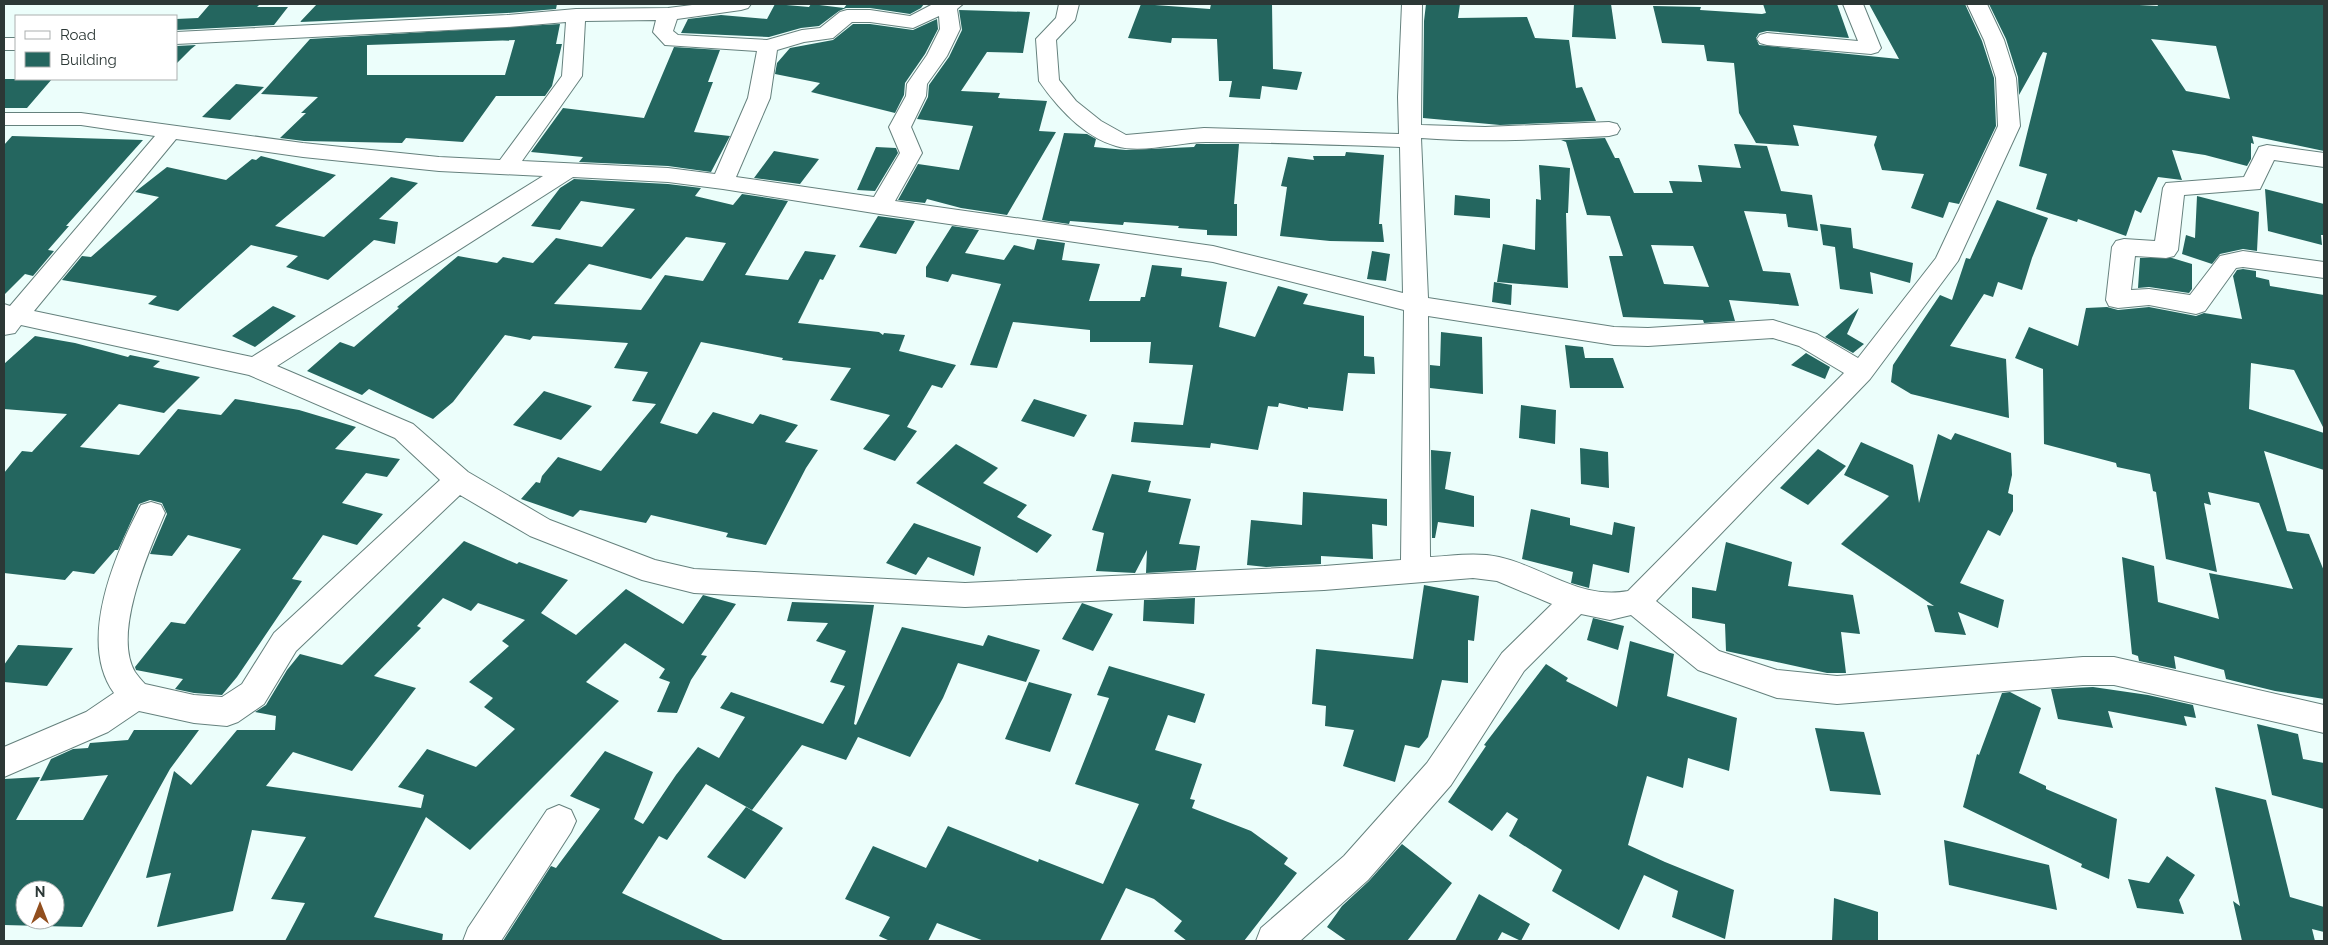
<svg xmlns="http://www.w3.org/2000/svg" width="2328" height="945" viewBox="0 0 2328 945" font-family="Raleway,sans-serif">
	<rect width="100%" height="100%" fill="#ecfefb"/>
	<path fill="#24665f" fill-rule="evenodd" d="M210,4H260L257,7H288L274,25L176,30V19L198,18Z
		M317,4H557L556,9L507,13L300,22Z
		M775,4L809,7L811,4L844,8L847,4H924L921,8L910,14L870,8H846L839,11L819,26L801,28L769,37L681,33L688,19L721,15L767,19Z
		M1141,4L1210,9L1211,4H1272L1273,69L1302,72L1297,90L1262,86L1260,99L1229,97L1232,81H1219L1217,39L1172,38L1171,43L1128,38Z
		M1426,4H1460L1458,18L1527,17L1535,38L1569,40L1576,88L1582,87L1596,121L1500,125L1423,118L1424,21Z
		M1574,4H1611L1616,39L1572,37Z
		M1763,4H1837L1849,38L1767,31L1759,33L1756,38L1759,45L1899,59L1869,4H1965L1982,41L1994,78L1996,126L1959,204L1949,202L1943,218L1911,208L1924,174L1882,170L1874,145L1877,136L1793,125L1799,146L1756,143L1739,113L1734,63L1707,61L1704,45L1662,43L1653,6L1701,7L1700,10L1762,14L1766,13Z
		M1989,4H2120L2158,6L2157,4H2324V151L2252,136L2254,144L2251,143V159L2247,166L2205,155L2172,150L2182,180L2158,177L2141,213L2135,210L2126,236L2078,219L2077,222L2036,209L2047,174L2019,166L2047,53L2043,52L2019,95L2018,77L2006,39ZM2151,39L2216,46L2230,99L2186,91Z
		M959,10L1030,12L1023,53L987,52L961,91L1000,93L998,98L1047,101L1039,131L1056,132L1007,215L961,208L927,199L925,203L898,200L918,164L959,170L973,126L917,119L928,97L929,85L949,57L962,30Z
		M937,19L938,29L925,54L905,83L904,95L895,113L811,92L820,83L775,74L777,63L790,48L833,40L853,24H870L913,30Z
		M560,24L556,44H562L552,86L545,96H496L463,142L406,138L402,143L304,141L280,138L306,113H301L318,97L261,94L310,39ZM515,40L505,75H367V45Z
		M196,45L191,49L176,64V46Z
		M674,47L720,50L708,82H713L694,132L730,136L711,172L668,166L579,162L583,157L531,152L563,108L644,118Z
		M4,79H52L27,108H4Z
		M236,84L264,87L230,120L202,117Z
		M1064,133L1087,134L1096,139L1094,147L1126,150L1194,147L1196,144H1239L1234,204H1237V236L1207,235V230L1178,228L1179,226L1124,222L1123,225L1070,221L1069,224L1042,220Z
		M12,136L143,140L66,226H69L48,250L54,251L33,276L25,274L4,295V145Z
		M1605,138L1615,158H1619L1634,193H1673L1669,181L1702,182L1698,165L1741,168L1734,144L1767,146L1781,191L1812,195L1818,231L1788,227L1786,214L1744,211L1763,271L1790,273L1799,306L1729,300L1735,321L1704,323L1703,320L1623,317L1609,256H1623L1610,216L1587,215L1566,142L1561,140ZM1651,245L1693,246L1709,287L1664,284Z
		M876,147L896,148L898,153L875,191L857,190Z
		M774,151L819,159L800,184L754,178Z
		M1346,152L1384,155L1379,224H1382L1384,242L1330,241L1280,236L1287,187L1281,186L1288,157L1314,160L1313,156H1345Z
		M261,156L336,175L275,226L324,237L391,177L418,183L379,219L398,222L395,244L374,240L328,280L286,267L298,256L251,245L178,311L148,304L157,296L62,280L82,256L91,257L159,197L135,192L167,167L226,180L252,159L256,160Z
		M1539,165L1570,168L1568,213H1566L1568,288L1497,282L1503,244L1535,250L1536,199L1541,200Z
		M574,179L668,184L701,188L695,196L733,205L742,194L788,201L745,275L788,280L805,251L836,255L823,280L820,279L798,323L879,332L883,335L884,333L905,335L899,351L956,365L942,388L932,385L907,427L917,431L895,461L863,449L890,415L830,400L851,368L782,360L783,358L701,342L660,423L697,434L713,412L753,424L760,414L798,425L785,442L818,450L806,468L766,545L726,537L728,533L651,515L646,523L580,510L573,517L521,499L536,482L540,483L542,476L558,457L601,471L656,404L632,401L648,372L614,368L628,343L533,336L530,340L505,335L453,402L433,419L369,389L362,395L307,371L340,342L354,347L399,308L397,307L458,256L497,263L503,257L533,263L556,238L602,247L635,209L581,201L560,230L531,226L560,188ZM686,237L726,243L703,281L665,275L641,310L554,304L589,264L651,279Z
		M2265,189L2324,204V235H2321L2322,245L2268,231Z
		M1455,195L1490,199V218L1454,215Z
		M2197,196L2259,212L2257,251L2243,249L2220,254L2212,264L2182,254L2186,235L2195,238Z
		M1997,200L2048,218L2032,258L2022,290L1998,282L1993,297L1984,294L1950,346L2006,359L2009,418L1911,394L1891,382L1893,365L1940,295L1952,300L1966,258L1970,259Z
		M878,216L915,221L896,254L859,247Z
		M1820,224L1851,228L1853,248L1913,263L1910,283L1870,272L1873,294L1840,289L1835,247L1823,245Z
		M952,226L979,230L965,253L1004,260L1014,245L1034,250L1037,239L1065,243L1062,260L1100,264L1089,301H1140L1141,297H1145L1152,265L1182,268L1181,276L1227,282L1219,327L1255,337L1278,286L1308,294L1303,304L1364,316V356L1374,357L1375,374L1348,373L1343,411L1308,407V409L1279,403L1278,407L1268,406L1258,450L1211,443L1210,448L1131,442L1134,422L1183,425L1193,365L1149,363L1151,342H1090V330L1013,322L997,368L970,365L1001,284L952,274L948,282L926,277V267Z
		M1372,251L1390,254L1386,281L1367,279Z
		M2140,258H2172L2192,264V289L2189,293L2149,287L2138,288Z
		M2243,269L2256,271V277L2269,280L2270,286L2324,295V429L2294,370L2251,363L2249,409L2324,433V470L2264,451L2287,531L2309,534L2324,571V699L2275,691L2226,679L2224,670L2174,656L2176,669L2139,661L2138,656L2132,654L2122,557L2154,566L2158,602L2219,619L2209,573L2293,589L2259,503L2208,492L2211,505L2204,503L2217,572L2166,559L2156,492L2153,491L2150,474L2117,467L2116,463L2044,444L2043,369L2015,358L2029,327L2078,346L2086,308L2107,307L2118,310L2149,307L2196,316L2204,313L2242,319L2233,276L2237,270Z
		M1494,282L1512,285L1511,305L1492,302Z
		M273,306L296,316L255,347L232,336Z
		M1859,308L1847,334L1864,344L1853,353L1825,337Z
		M1441,332L1482,337L1483,394L1430,388V365L1440,366Z
		M35,336L75,343L128,357L130,355L160,361L153,367L200,377L164,413L119,404L80,447L139,455L178,409L221,415L235,399L299,410L356,427L335,449L400,459L387,477L366,473L342,503L383,514L357,545L323,535L292,579L302,581L237,677L222,695L194,693L175,689L183,679L136,670L135,667L171,622L185,624L241,549L188,535L172,556L150,554L167,514L162,503L150,500L139,504L118,550H115L94,574L73,571L65,580L4,573V473L22,451L32,452L67,414L4,409V364Z
		M1565,345L1583,347L1585,358H1613L1624,388H1570Z
		M1806,353L1830,367L1825,379L1791,365Z
		M544,391L592,406L561,440L513,425Z
		M1034,399L1087,415L1074,437L1021,421Z
		M1521,405L1556,410L1555,444L1519,438Z
		M1955,433L2011,453L2012,475L2008,493L2013,495V511L2000,536L1988,530L1960,583L2004,600L1998,628L1958,612L1966,635L1935,632L1927,605L1934,606L1841,544L1889,496L1844,475L1861,442L1913,465L1919,503L1938,434L1951,440Z
		M956,444L998,468L983,483L1027,505L1017,517L1052,535L1037,553L916,483Z
		M1580,448L1608,452L1609,488L1581,484Z
		M1818,449L1846,466L1808,505L1780,488Z
		M1431,450L1451,452L1445,489L1474,496V527L1438,522L1435,538H1432Z
		M1112,474L1151,481L1148,492L1191,499L1179,544L1200,546L1196,570L1146,573L1147,550L1135,573L1096,571L1104,533L1092,530Z
		M1303,492L1387,499V526L1372,524L1373,559L1321,556V564L1266,567L1247,565L1251,520L1302,525Z
		M1531,509L1570,518V525L1612,535L1614,522L1635,527L1629,573L1593,564L1589,588L1571,583L1573,572L1522,559Z
		M914,523L981,547L974,576L928,557L916,575L886,563Z
		M464,541L517,564L519,562L568,580L541,613L576,635L626,589L683,624L703,595L736,604L701,655L707,656L691,680L677,713L657,712L670,682L659,678L665,669L625,643L586,682L619,701L470,850L426,817L374,917L443,934L442,941H285L305,903L271,899L306,837L252,830L233,911L157,927L171,873L146,878L174,771L191,785L237,730H275L276,716L255,712L266,705L287,670L300,654L342,665ZM443,598L471,611L478,603L525,620L502,641L509,646L469,682L493,698L484,707L515,729L476,767L427,749L398,787L424,795L421,808L266,786L293,752L352,771L416,688L374,676L421,628L417,626Z
		M1726,542L1792,562L1788,586L1853,595L1860,634L1841,632L1846,673H1827L1726,651L1725,624L1692,618V587L1716,591Z
		M1424,585L1479,596L1474,641L1468,640V683L1442,680L1428,737L1419,748L1405,745L1395,782L1343,766L1354,730L1325,726L1326,706L1312,704L1316,649L1413,659Z
		M1195,598L1194,624L1143,621L1144,600Z
		M792,602L874,605L854,724L856,725L902,627L983,646L988,635L1040,650L1026,682L958,663L943,698L910,757L858,737L846,760L802,745L752,810L706,784L667,840L659,836L622,893L725,941H503L551,866L556,868L600,809L570,796L605,751L653,772L634,819L643,824L676,775L698,747L719,758L745,717L720,708L731,692L823,724L845,686L830,682L846,651L816,641L828,623L787,621Z
		M1082,603L1113,614L1093,651L1062,639Z
		M1593,618L1624,626L1618,650L1587,640Z
		M1630,641L1674,654L1667,696L1737,718L1729,771L1688,758L1683,788L1647,776L1628,845L1665,862L1734,890L1725,939L1672,917L1678,891L1644,875L1619,930L1552,891L1562,870L1509,836L1518,819L1507,812L1492,831L1448,802L1486,746L1484,745L1546,664L1568,678L1566,681L1617,707Z
		M18,645L73,648L47,686L4,682V665Z
		M1109,666L1205,694L1195,723L1168,715L1155,750L1202,764L1190,799L1195,800L1192,808L1251,831L1288,858L1284,864L1297,873L1244,941H1187L1174,931L1182,921L1154,899L1126,888L1100,941H984L937,923L928,941H890L879,936L890,917L845,899L873,846L926,868L948,826L1038,862L1039,859L1103,884L1139,804L1075,784L1109,698L1097,695Z
		M1029,682L1072,694L1050,752L1005,739Z
		M2093,687L2148,695L2193,705L2196,718L2184,716L2187,726L2108,711L2113,728L2058,719L2051,689Z
		M2010,692L2041,708L2019,773L2046,786V789L2117,819L2109,879L2081,867L2082,864L1963,807L1977,754L1979,755L2002,693Z
		M2257,724L2298,734L2303,759L2324,763V809L2272,795Z
		M1815,728L1864,732L1881,795L1830,791Z
		M134,730H199L170,769L82,927L4,925V779L40,777L16,820H83L108,775L40,781L51,759L73,749L88,748L90,743L128,740ZM25,890H55V920H25Z
		M2215,787L2266,800L2290,897L2324,907V932L2312,929L2315,941H2242L2233,901L2240,906Z
		M746,807L783,828L745,879L707,857Z
		M1944,840L2049,865L2057,910L1949,885Z
		M1402,844L1452,883L1407,941H1347L1327,927L1342,906L1369,881Z
		M2167,856L2195,875L2179,900L2184,914L2137,908L2128,879L2149,883Z
		M1479,894L1530,924L1521,941L1502,932L1497,941H1455Z
		M1834,898L1878,912V941H1832Z"/>
	<g fill="none" stroke-linecap="round" stroke-linejoin="round">
		<defs>
			<path id="minor" d="M700,4H751L748,8L741,10L677,19L673,31L678,35L767,40L802,30L820,28L840,12L847,10H870L910,16L933,4H963L957,9L960,29L947,56L927,84L926,96L911,127L922,153L895,201L1213,246L1403,293L1400,147C1335,145 1271,142 1206,142C1179,142 1142,154 1116,146C1084,137 1057,107 1039,81L1036,39L1056,18L1059,4H1079L1075,20L1056,40L1059,80L1076,101L1101,121L1126,135L1204,128L1399,134L1398,97L1402,4H1422L1421,125L1485,127L1609,122L1617,124L1620,129L1617,134L1609,136C1546,139 1484,143 1421,138L1428,298L1614,327L1648,328L1773,320L1817,334L1858,358L1936,258L1998,126L1996,78L1984,40L1967,4H1987L2004,40L2016,78L2020,126L1958,261L1870,379L1656,601L1719,651L1777,670L1837,676L2083,657H2114L2324,705V733L2114,685H2083L1837,704L1777,698L1698,670L1631,615L1610,620L1581,614L1524,671L1451,785L1368,880L1300,941H1256L1261,928L1344,856L1427,763L1502,653L1552,604L1497,581L1473,578L1324,590L965,607L694,593L642,580L530,536L460,495L296,651L264,704L238,722L227,726L194,723L139,711L108,732L4,777V747L86,712L114,693C77,642 115,554 141,505L151,502L161,505L165,513C149,551 112,633 135,672C138,676 141,680 145,684L194,695L222,697L242,684L274,633L440,480L395,438L249,375L21,325L15,333L4,335V304L10,306L155,136L81,125H4V113H81L303,143L439,157L500,160L562,76L566,22L507,27L176,44V32L507,15L576,9L668,8ZM939,16L940,29L927,55L907,84L906,96L889,127L900,153L874,197L736,177L770,98L777,50L804,42L833,38L852,22H870L913,28ZM656,20L653,32L665,45L757,51L748,98L715,174L668,168L522,161L582,76L585,21ZM176,139L303,157L439,171L543,176L252,357L34,311ZM573,177L668,182L723,189L880,214L1213,262L1404,310L1401,560L1324,566L965,583L694,569L655,560L550,520L468,472L413,424L277,366ZM1428,316L1614,345L1648,346L1773,338L1799,346L1844,373L1628,591C1579,600 1544,567 1499,557C1476,552 1452,556 1430,557Z
				M1843,4H1863L1881,48L1878,52L1871,54L1767,45L1760,43L1757,39L1760,35L1767,33L1858,41Z
				M4,38H16V50H4Z
				M2267,145L2324,153V167L2274,160L2260,189L2184,195L2178,250L2174,256L2166,258L2135,256L2131,290L2149,289L2190,295L2220,256L2243,251L2324,262V278L2243,267L2236,268L2205,311L2196,314L2149,305L2118,308L2109,306L2106,300L2112,247L2116,241L2124,239L2155,241L2163,188L2166,183L2244,177L2259,147Z
				M559,805L571,810L576,821L571,832L501,941H463L468,928L547,810Z"/>
		</defs>
		<use href="#minor" stroke="#65817d" stroke-width="2"/>
		<use href="#minor" fill="#fff" fill-rule="evenodd"/>
	</g>
	<rect width="2328" height="945" fill="none" stroke="#2c3836" stroke-width="10"/>
	<rect x="15" y="15" width="162" height="65" fill="#ffffff" stroke="#abafaf"/>
	<rect x="25" y="31" width="25" height="8" fill="#ffffff" stroke="#abafaf"/>
	<text x="60" y="40" font-size="15" fill="#2c3836">Road</text>
	<rect x="25" y="52" width="25" height="15" fill="#24665f" stroke="#abafaf"/>
	<text x="60" y="65" font-size="15" fill="#2c3836">Building</text>
	<g transform="translate(40 905)"><circle r="24" fill="#ffffff" stroke="#abafaf"/>
	<path d="M0-4L9 19L0 12L-9 19Z" fill="#914e1e"/>
	<text y="-8" font-size="14" font-weight="bold" text-anchor="middle" fill="#2c3836">N</text>
	</g>
</svg>
